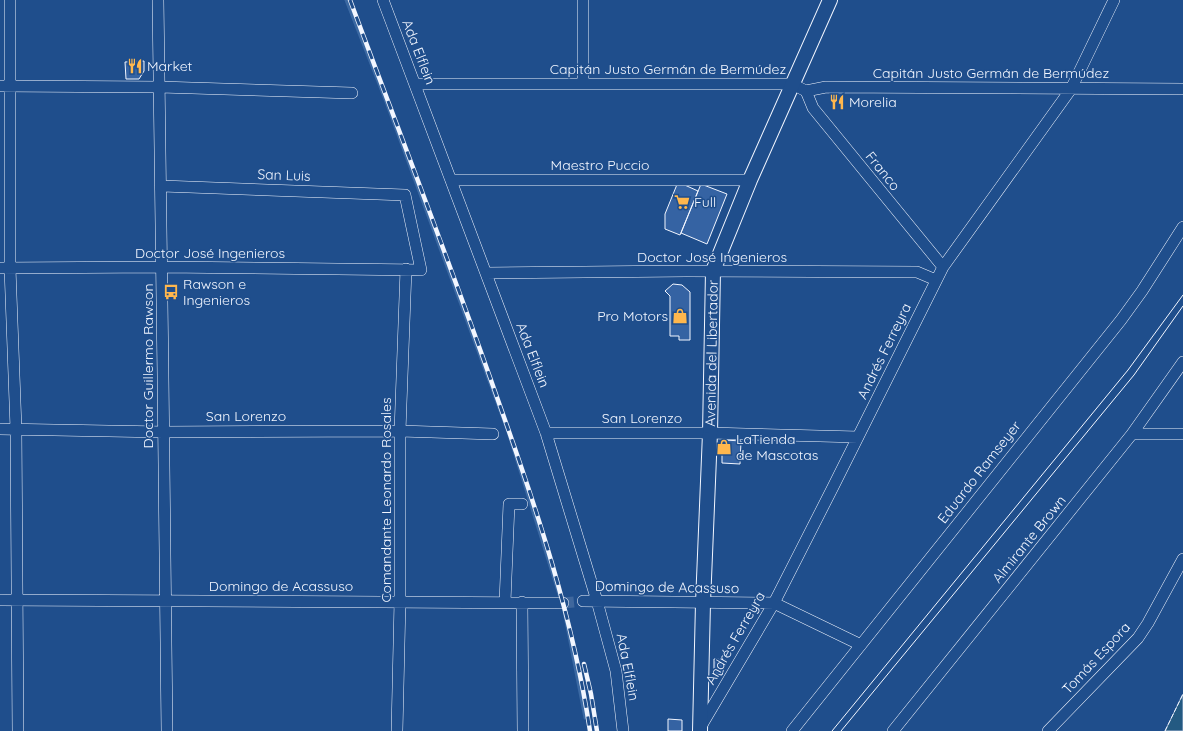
<svg xmlns="http://www.w3.org/2000/svg" width="1183" height="731" viewBox="0 0 1183 731" font-family="Quicksand,sans-serif">
	<rect width="100%" height="100%" fill="#1f4e8c"/>
	<path fill="#245a82" stroke="#a8bbd7" d="M1183,694V731H1165Z"/>
	<g fill="none" stroke-linecap="round" stroke-linejoin="round">
		<path stroke="#3b69a3" stroke-width="3" d="M346,0L386,102L508,432L561,601
			M563,606L585,718"/>
	</g>
	<path fill="#3563a3" stroke="#f2f6ff" d="M144,61V71L139,79H126L125,62Z
		M678,182L698,191L680,235L665,229V214Z
		M701,184L727,194L707,244L681,233Z
		M673,284L682,285L690,292V340H679V336H670V296L665,291Z
		M725,440L741,441L740,464L722,463V444Z
		M714,659L726,660L722,675L714,674Z
		M668,719L682,720V731H668Z"/>
	<g fill="none" stroke-linecap="round" stroke-linejoin="round">
		<path stroke="#3f679d" stroke-width="11" stroke-dasharray="11 5.5" stroke-linecap="butt" d="M563,603L583,601"/>
		<defs>
			<path id="minor" d="M10,0V268L16,429L18,731
				M158,0C162,244 164,487 167,731
				M383,0L546,433L597,601L616,671L623,731
				M416,84H792L806,91L826,87L1183,89
				M583,84V0
				M0,86L160,87L352,93
				M806,91L813,108L943,267
				M451,180H750
				M0,268L163,267L421,270L405,195L162,186
				M486,273L686,271L917,272L936,280
				M0,429L163,432L400,431L493,434
				M546,433H710L858,437
				M1132,434H1183
				M0,600L563,603
				M583,601L774,603L861,645
				M505,602L509,504H522
				M522,602L523,731
				M700,728L774,603L833,487L943,267L1071,89L1114,0
				M397,731L400,601V431L406,269
				M792,731L1121,320L1142,291L1183,227
				M893,731L1132,434L1183,362
				M1048,731L1138,638L1148,623L1183,559"/>
			<g id="major">
				<path id="s1" d="M700,731L703,603L710,433L713,271L750,180L830,0"/>
			</g>
		</defs>
		<use href="#minor" stroke="#f2f6ff" stroke-width="12"/>
		<use href="#major" stroke="#f2f6ff" stroke-width="16"/>
		<use href="#minor" stroke="#1f4e8c" stroke-width="11"/>
		<use href="#major" stroke="#1f4e8c" stroke-width="14"/>
		<path stroke="#f2f6ff" stroke-width="1" d="M832,731L1128,370L1183,295
			M841,731L1134,375L1183,306"/>
		<defs>
			<path id="rail" d="M350,0C400,134 452,268 499,403C537,510 573,618 590,731
				M584,664L591,694L597,731"/>
		</defs>
		<use href="#rail" stroke="#f2f6ff" stroke-width="4.5"/>
		<use href="#rail" stroke="#1f4e8c" stroke-width="3" stroke-dasharray="9" stroke-linecap="butt"/>
		<path stroke="#f2f6ff" stroke-width="1" stroke-dasharray="5 2" stroke-linecap="butt" d="M1165,731L1183,694"/>
	</g>
	<defs>
		<symbol id="restaurant-bare" viewBox="-9 -9 18 18"><path d="M-5-6h1v4h1v-4h1v4h1v-4h1v5L-1.5 .5V6h-2V.5L-5-1ZM5-6V6H3V1.5H1.5Q1.5-4 5-6Z" fill="#ffb74d" stroke="#1f4e8c" stroke-width="2.5" paint-order="stroke"/></symbol>
		<symbol id="supermarket-bare" viewBox="-9 -9 18 18"><path d="M-6-5.5h2.5l.6 2H6L4.5 2H-2.5L-4.4-4H-6ZM-1.5 3.2a1.3 1.3 0 1 0 .1 0ZM3 3.2a1.3 1.3 0 1 0 .1 0Z" fill="#ffb74d" stroke="#1f4e8c" stroke-width="2.5" paint-order="stroke"/></symbol>
		<symbol id="bus-bare" viewBox="-9 -9 18 18"><path d="M-5-6H5V4H4V6H2V4H-2V6H-4V4H-5ZM-3.5-4V0h7V-4ZM-3.5 1.2v1.5H-2V1.2ZM2 1.2v1.5H3.5V1.2Z" fill="#ffb74d" stroke="#1f4e8c" stroke-width="2.5" paint-order="stroke"/></symbol>
		<symbol id="shop-bare" viewBox="-9 -9 18 18"><path d="M-5-2.5h2.3a2.7 3.5 0 0 1 5.4 0H5L5.5 6h-11ZM-1.5-2.5h3a1.5 2.3 0 0 0-3 0Z" fill="#ffb74d" stroke="#1f4e8c" stroke-width="2.5" paint-order="stroke"/></symbol>
	</defs>
	<g fill-rule="evenodd">
		<use href="#restaurant-bare" x="124" y="55" width="22" height="22"/>
		<use href="#restaurant-bare" x="826" y="91" width="22" height="22"/>
		<use href="#supermarket-bare" x="671" y="191" width="22" height="22"/>
		<use href="#bus-bare" x="160" y="281" width="22" height="22"/>
		<use href="#shop-bare" x="669" y="305" width="22" height="22"/>
		<use href="#shop-bare" x="713" y="436" width="22" height="22"/>
	</g>
	<g text-anchor="middle" dominant-baseline="central" stroke-width="3" stroke-linejoin="round" paint-order="stroke">
		<g font-size="14" fill="#f2f6ff" stroke="#1f4e8c">
			<text transform="translate(419 52) rotate(69)">Ada Elflein</text>
			<text x="668" y="69">Capitán Justo Germán de Bermúdez</text>
			<text x="991" y="73">Capitán Justo Germán de Bermúdez</text>
			<text x="600" y="165">Maestro Puccio</text>
			<text transform="translate(883 171) rotate(51)">Franco</text>
			<text transform="translate(284 175) rotate(2)">San Luis</text>
			<text x="210" y="253">Doctor José Ingenieros</text>
			<text x="712" y="257">Doctor José Ingenieros</text>
			<text transform="translate(884 351) rotate(-64)">Andrés Ferreyra</text>
			<text stroke="none"><textPath href="#s1" startOffset="378">Avenida del Libertador</textPath></text>
			<text transform="translate(533 355) rotate(69)">Ada Elflein</text>
			<text transform="translate(148 366) rotate(-90)">Doctor Guillermo Rawson</text>
			<text x="246" y="416">San Lorenzo</text>
			<text x="642" y="418">San Lorenzo</text>
			<text transform="translate(979 472) rotate(-52)">Eduardo Ramseyer</text>
			<text transform="translate(386 500) rotate(-90)">Comandante Leonardo Rosales</text>
			<text transform="translate(1029 539) rotate(-51)">Almirante Brown</text>
			<text x="281" y="586">Domingo de Acassuso</text>
			<text transform="translate(667 587) rotate(1)">Domingo de Acassuso</text>
			<text transform="translate(735 638) rotate(-60)">Andrés Ferreyra</text>
			<text transform="translate(1096 658) rotate(-47)">Tomás Espora</text>
			<text transform="translate(628 667) rotate(79)">Ada Elflein</text>
		</g>
		<g font-size="14" fill="#f2f6ff" stroke="#1f4e8c" text-anchor="start">
			<text x="147" y="66">Market</text>
			<text x="849" y="102">Morelia</text>
			<text x="694" y="202">Full</text>
			<text x="183" y="284">Rawson e<tspan x="183" dy="16">Ingenieros</tspan></text>
			<text x="668" y="316" text-anchor="end">Pro Motors</text>
			<text x="736" y="439">LaTienda<tspan x="736" dy="16">de Mascotas</tspan></text>
		</g>
	</g>
</svg>
